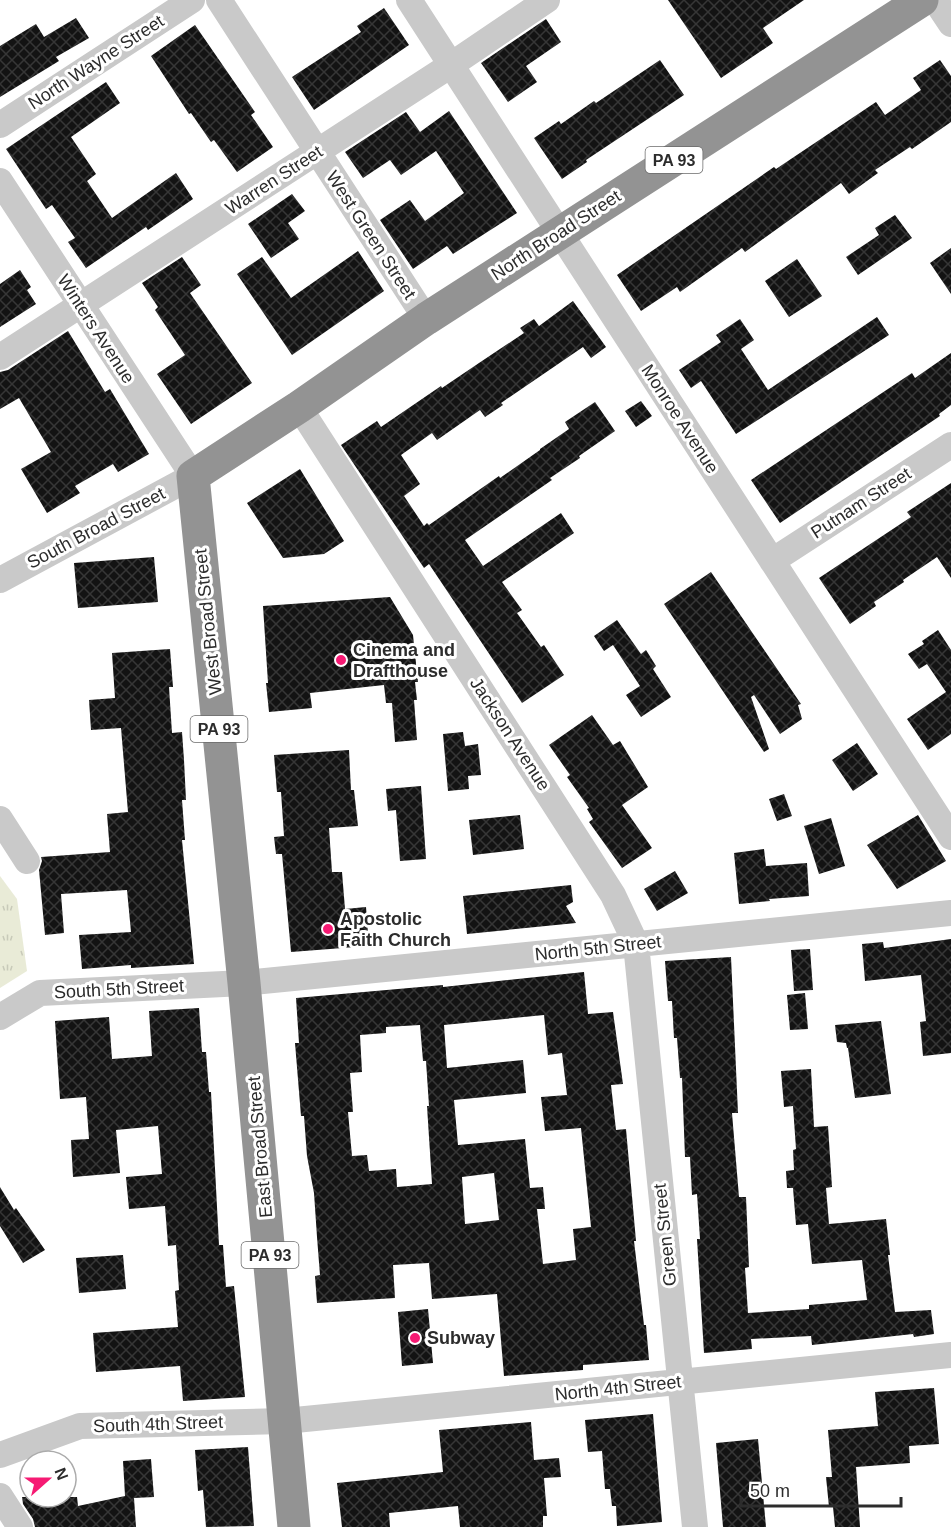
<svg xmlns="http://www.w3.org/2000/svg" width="951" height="1527" viewBox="0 0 951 1527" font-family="Helvetica,sans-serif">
	<defs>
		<pattern id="grass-tufts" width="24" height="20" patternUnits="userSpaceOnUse" patternTransform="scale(1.5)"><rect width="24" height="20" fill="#e9ebd7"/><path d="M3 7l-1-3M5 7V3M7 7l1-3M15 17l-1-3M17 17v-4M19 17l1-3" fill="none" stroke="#c8cab9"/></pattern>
		<pattern id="building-cross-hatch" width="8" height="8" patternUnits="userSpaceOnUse" patternTransform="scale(1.5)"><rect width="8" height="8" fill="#131313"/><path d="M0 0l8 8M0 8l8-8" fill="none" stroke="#363636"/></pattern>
	</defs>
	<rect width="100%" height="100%" fill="#fff"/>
	<path fill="url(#grass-tufts)" d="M0,876L17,899L27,971L0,988Z"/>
	<path fill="url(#building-cross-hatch)" fill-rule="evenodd" d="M668,0H804L763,28L773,43L721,78Z
		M384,8L409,45L314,110L292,77L361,32L357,26Z
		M76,18L89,38L56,57L59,61L0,97V46L36,24L44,37Z
		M546,19L561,42L526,66L537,82L508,102L481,63Z
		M195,25L255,112L251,115L273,147L237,172L214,140L211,142L191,113L189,114L151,56Z
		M660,60L684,95L586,160L587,162L562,179L534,138L559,121L561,124L594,101L596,103Z
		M940,60L951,76V122L912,149L910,147L875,170L878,173L849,194L841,183L745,252L742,248L680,292L677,287L641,311L617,275L774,167L776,169L876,102L885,115L921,90L913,78Z
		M106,82L120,103L71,137L96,174L87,181L112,218L176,173L193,199L148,230L146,227L86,268L68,242L75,238L52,205L46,209L6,149Z
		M449,111L517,213L453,254L447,246L413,269L380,220L410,200L425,221L464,193L436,151L401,175L390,160L363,178L345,152L406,112L420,132Z
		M292,194L305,211L288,223L299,239L271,258L248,224Z
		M895,215L912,238L858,275L846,257L879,235L875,228Z
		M951,248V294L930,263Z
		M358,251L384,291L292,355L237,274L262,257L291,298Z
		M182,257L201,285L190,293L252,383L191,424L157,374L185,355L155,310L158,307L142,283Z
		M797,259L822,296L789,317L765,281Z
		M20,270L31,287L27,290L36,304L0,327V284Z
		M573,301L606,347L591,358L583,347L501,403L503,405L485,417L480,410L437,440L432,433L401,455L420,484L404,496L424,526L427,523L429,525L499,476L500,478L540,450V449L569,429L565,422L595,402L615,431L579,456L580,458L550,478L552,480L465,540L483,566L561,513L574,533L502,582L522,610L517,613L541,647L544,645L564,675L522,703L429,564L424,568L341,445L377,421L381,427L441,386L442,388L476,365L524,333L520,328L534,319L539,326Z
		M877,317L889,335L736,434L701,381L691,388L679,370L721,342L716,335L740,319L754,340L741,349L768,390Z
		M68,331L105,392L110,389L149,454L118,472L113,464L75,486L80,493L47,513L21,469L51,452L19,398L0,409V372L8,370Z
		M951,353V405L939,414L940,416L780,523L751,480L912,373L915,378Z
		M641,401L652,416L636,427L625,411Z
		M300,469L344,541L324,554L283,558L247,503Z
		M951,483V578L937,557L903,580L904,582L874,602L876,606L850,624L819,578L911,517L907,512Z
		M154,557L158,602L78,608L74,563Z
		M711,572L801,704L798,705L802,719L780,734L754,695L751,697L769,749L764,752L664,604Z
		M390,597L413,635L418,682H415L417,700H414L417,740L395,742L392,703H386L384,685L310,693L312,708L269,712L266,683H268L263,606Z
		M617,620L641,654L646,650L656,666L653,669L671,697L641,717L626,695L640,686L613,645L604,651L594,636Z
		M938,630L951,650V734L928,750L907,719L946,692L927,664L919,669L908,654L924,644L922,641Z
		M170,649L173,687H169L172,733L182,732L184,760L186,800H182L185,840H182L194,964L131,968V965L82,969L79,935L131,932L127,890L61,894L64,933L45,935L39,870L42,861L41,857L110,852L107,814L128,812L121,728L91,730L89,700L115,698L112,653Z
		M592,715L613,745L620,741L648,787L622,805L652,848L622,868L589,822L593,819L587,809L589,808L567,777L570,775L549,745Z
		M463,732L465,746L478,744L481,775L468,776L469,789L448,791L443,734Z
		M857,743L878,774L853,791L832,760Z
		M349,750L351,790H354L358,826L329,828L332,872H342L345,909L366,907L369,946L291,952L282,854H276L274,837L284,836L281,792H277L274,755Z
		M421,786L426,859L400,861L396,810L388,811L386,789Z
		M784,794L792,816L777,821L769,799Z
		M520,815L524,849L473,855L469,820Z
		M918,815L946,861L897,889L867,845Z
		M831,818L845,866L819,874L804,826Z
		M764,849L766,866L807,863L809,896L769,899L770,901L739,904L734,853Z
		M675,871L688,893L657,911L644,889Z
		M571,885L573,902L566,906L576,923L467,934L463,896Z
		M951,939V1053L923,1056L920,1022L926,1021L921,975L865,981L862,944L883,942L884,948Z
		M810,949L813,990L794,991L791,950Z
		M731,957L738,1113H732L739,1197H746L749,1267L745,1268L748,1313L809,1309V1305L867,1300L862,1260L812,1264L808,1224L796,1225L793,1188H787L786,1171L794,1170L793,1150L796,1149L793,1106L784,1107L781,1071L811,1069L814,1127L828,1126L832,1187L826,1188L829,1224L886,1219L890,1255H888L895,1312L931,1310L934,1334L914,1337L913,1334L812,1345L811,1336L751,1339L752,1349L704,1353L697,1239H700L697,1194L692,1195L690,1157H685L682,1078H680L677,1038H674L672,1001H668L665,961Z
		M584,972L588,1014L613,1012L623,1084L611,1085L616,1130L626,1129L636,1241H634L644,1325H646L649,1360L583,1365V1370L504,1376L497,1294L432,1299L429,1263L393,1265L395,1298L317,1303L315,1276L320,1275L317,1237L314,1193L307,1156L304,1116H301L295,1043H299L296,998L443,985V987ZM544,1015L548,1055L562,1053L567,1095L541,1097L545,1131L581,1128L591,1227L573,1229L576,1260L543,1264L537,1209H545L543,1187L530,1188L525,1139L458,1145L454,1100L526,1093L523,1060L447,1068L444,1025ZM420,1025L423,1061H426L429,1106H427L432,1184L397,1187L396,1169L369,1171L367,1155L352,1156L348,1112H353L350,1073L362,1072L360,1035L386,1033V1027ZM494,1173L499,1220L465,1224L462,1177Z
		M805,993L808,1029L790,1030L787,995Z
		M199,1008L202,1052H206L209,1092H211L219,1245H223L226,1287L234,1286L245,1397L183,1401L180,1366L96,1372L93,1333L178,1327L175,1291L179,1290L176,1245L168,1246L165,1206L129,1209L126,1177L162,1174L158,1126L116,1130L120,1173L73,1177L71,1140L89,1139L86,1097L60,1099L55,1021L109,1017L112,1059L152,1056L149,1011Z
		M881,1021L891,1094L855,1098L848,1048H847L846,1043L837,1042L835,1025Z
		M0,1187L14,1210L16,1208L45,1250L23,1263L0,1226Z
		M123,1255L126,1289L79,1293L76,1258Z
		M428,1309L433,1363L402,1366L398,1312Z
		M934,1388L939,1444L909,1446L910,1463L856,1467L860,1527H835L833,1507H829L826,1477H832L828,1430L878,1426L875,1392Z
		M653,1414L662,1522L617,1526L616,1506H612L610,1489H605L602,1451L588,1452L585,1420Z
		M531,1422L534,1460L559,1458L561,1477L544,1478L547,1516H543V1527H460L458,1506L389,1513L390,1527H342L337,1483L443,1472L439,1430Z
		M758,1439L766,1527H723L716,1443Z
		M248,1447L254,1526L206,1527L203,1490L198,1491L195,1450Z
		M151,1459L154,1497L134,1498L136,1527H35L33,1519L23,1504L22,1497H77L78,1506L125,1496L123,1461Z"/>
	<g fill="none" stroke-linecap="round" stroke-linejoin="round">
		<path stroke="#c9c9c9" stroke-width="26" d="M219,0L426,319
			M409,0L951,837
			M935,0L951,24
			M0,125L192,0
			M0,181L193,476L0,580
			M0,357L451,65L547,0
			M299,407L613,895L636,944L695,1527
			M772,561L951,445
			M0,819L27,861
			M0,1017L40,993L244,983L951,913
			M0,1455L80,1426L285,1421L951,1355
			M0,1496L20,1527"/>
		<path stroke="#939393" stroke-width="33" d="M294,1527L244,983L193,476L299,407L426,319L922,0"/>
	</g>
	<g fill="#f61a73" stroke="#fff" stroke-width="2">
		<circle cx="341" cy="660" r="6"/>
		<circle cx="328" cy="929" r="6"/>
		<circle cx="415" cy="1338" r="6"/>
	</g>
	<g text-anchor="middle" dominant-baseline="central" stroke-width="6" stroke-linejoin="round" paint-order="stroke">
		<g fill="#fff" stroke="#6b6b6b" stroke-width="1.5">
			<rect x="645.5" y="147" width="57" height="26" rx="4.5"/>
			<rect x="190.5" y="716" width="57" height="26" rx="4.5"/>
			<rect x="241.5" y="1242" width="57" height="26" rx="4.5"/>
		</g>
		<g font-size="16" font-weight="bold" fill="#2c2c2c">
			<text x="674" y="160">PA 93</text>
			<text x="219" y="729">PA 93</text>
			<text x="270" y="1255">PA 93</text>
		</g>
		<g font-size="18" fill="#2c2c2c" stroke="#fff">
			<text transform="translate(96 62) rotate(-33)">North Wayne Street</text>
			<text transform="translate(274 180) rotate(-33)">Warren Street</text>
			<text transform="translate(371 235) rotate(57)">West Green Street</text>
			<text transform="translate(556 235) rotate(-33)">North Broad Street</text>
			<text transform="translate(96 329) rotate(57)">Winters Avenue</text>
			<text transform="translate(680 419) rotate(57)">Monroe Avenue</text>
			<text transform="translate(861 503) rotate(-33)">Putnam Street</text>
			<text transform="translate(96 528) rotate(-28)">South Broad Street</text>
			<text transform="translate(208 622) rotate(-96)">West Broad Street</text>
			<text transform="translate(510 734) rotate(57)">Jackson Avenue</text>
			<text transform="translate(598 948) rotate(-6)">North 5th Street</text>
			<text transform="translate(119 989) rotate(-3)">South 5th Street</text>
			<text transform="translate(260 1147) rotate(-95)">East Broad Street</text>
			<text transform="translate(665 1235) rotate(-96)">Green Street</text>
			<text transform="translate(618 1388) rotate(-6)">North 4th Street</text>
			<text transform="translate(158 1424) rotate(-2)">South 4th Street</text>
		</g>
		<g font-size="18" font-weight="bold" fill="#2c2c2c" stroke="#fff" text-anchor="start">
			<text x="353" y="650">Cinema and<tspan x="353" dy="21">Drafthouse</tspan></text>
			<text x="340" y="919">Apostolic<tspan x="340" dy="21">Faith Church</tspan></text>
			<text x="427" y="1338">Subway</text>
		</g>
	</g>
	<g transform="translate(48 1479) rotate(69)"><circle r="28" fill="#ffffff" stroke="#ababab" stroke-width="1.5"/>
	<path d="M0-4.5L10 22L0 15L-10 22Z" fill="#f61a73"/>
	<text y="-9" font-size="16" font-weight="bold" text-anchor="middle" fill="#2c2c2c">N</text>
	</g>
	<path d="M741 1497v9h160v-9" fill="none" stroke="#2c2c2c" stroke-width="3"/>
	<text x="750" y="1497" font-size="18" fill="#2c2c2c" stroke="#ffffff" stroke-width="4.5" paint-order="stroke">50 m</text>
</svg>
